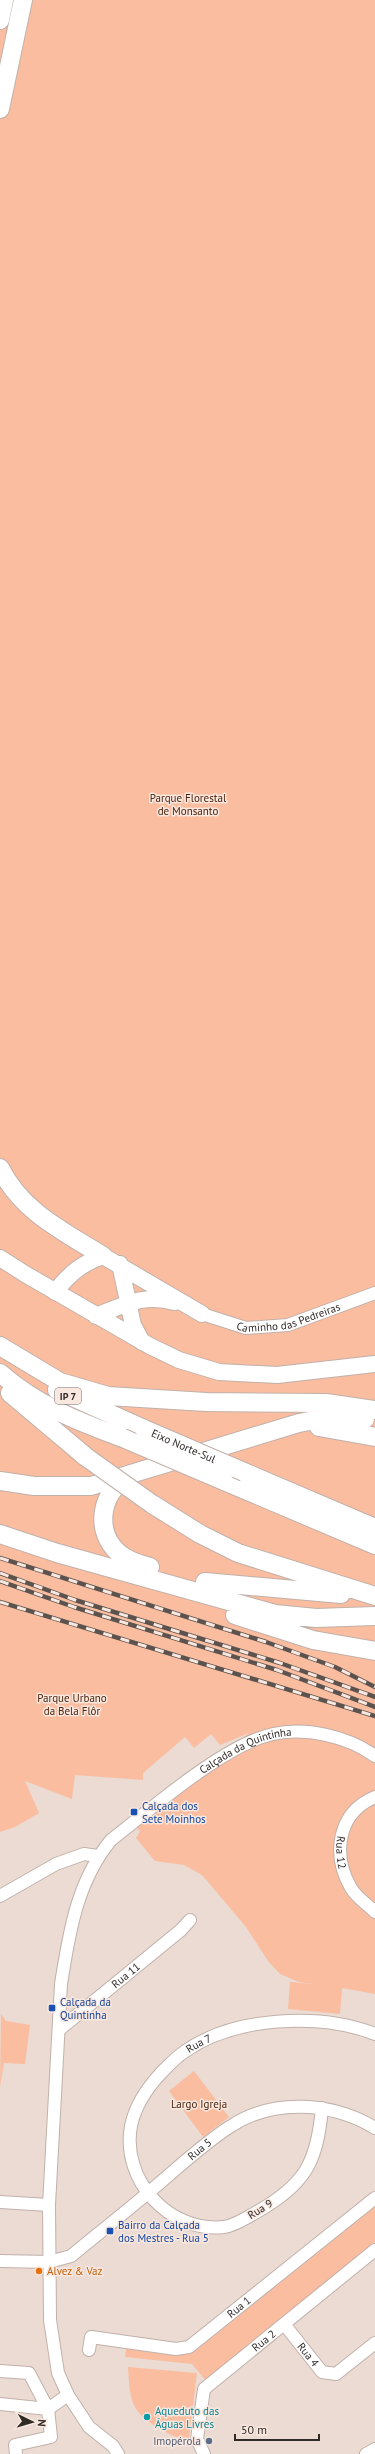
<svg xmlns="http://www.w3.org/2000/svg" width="375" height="2454" viewBox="0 0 375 2454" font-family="'PT Sans',sans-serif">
	<rect width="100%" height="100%" fill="#ebdbd3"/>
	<path fill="#fabda0" d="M0,0H375V1994L342,1988L340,2014L288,2009L290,1982L313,1984L299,1982L280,1974L268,1961L246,1927L202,1875L184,1865L155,1861L136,1838L140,1831L133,1824L249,1733L220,1745L211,1734L194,1748L185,1737L143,1773V1780L75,1775L72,1799L25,1781L39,1813L15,1827L0,1832Z
		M1,2014L6,2021L30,2025L25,2064L4,2063L0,2087Z
		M194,2071L229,2117L203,2137L169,2091Z
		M375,2195V2250L210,2386L192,2364L125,2357L127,2341L187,2346Z
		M128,2367L197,2373L189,2438C177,2439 171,2435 160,2429C130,2412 130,2400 128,2367Z"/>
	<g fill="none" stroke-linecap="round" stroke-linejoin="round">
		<defs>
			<g id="minor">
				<path id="s1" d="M202,1314L246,1328L288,1325L375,1293"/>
				<path id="s2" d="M375,1797C337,1813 332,1855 351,1888C356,1897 368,1905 375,1912"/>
				<path d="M0,1896L56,1864L84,1854L98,1856"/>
				<path id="s3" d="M60,2029L181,1930L190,1920"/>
				<path id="s4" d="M322,2108C317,2163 305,2185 255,2213C246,2218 234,2226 224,2227C169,2233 121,2180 131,2126C135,2106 147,2088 161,2073C168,2066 175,2058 184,2052C233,2017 319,2012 375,2034"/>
				<path d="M0,2202L49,2205"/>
				<path id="s5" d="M0,2261L49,2262L71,2256C99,2233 128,2210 155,2187C180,2166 204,2143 231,2126C274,2098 332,2102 375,2128"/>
				<path id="s6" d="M284,2324L322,2372L336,2374L375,2343"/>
				<path id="s7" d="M89,2350L91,2337L176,2349L189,2347L375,2198"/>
				<path d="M0,2371L29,2373L48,2409L68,2395"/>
				<path d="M0,2404L48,2409L51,2437L15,2445L16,2454"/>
				<path id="s8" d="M118,2454L113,2446L89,2427L68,2395L58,2373L50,2320L49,2205L61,1984C69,1933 77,1881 111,1840C151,1809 225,1744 273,1734C306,1727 347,1736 375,1756"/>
				<path id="s9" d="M204,2454L197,2439L204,2389L375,2250"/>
				<path d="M366,2454L375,2449"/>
			</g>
			<path id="major" d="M0,1258L25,1274L150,1346L179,1360L219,1372L277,1375L375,1364
				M120,1264L133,1325L142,1342
				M55,1292C69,1274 82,1263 103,1256L202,1314
				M96,1316C124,1305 144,1293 175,1302"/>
			<path id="highway" d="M0,20L4,0
				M0,109L23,0
				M0,1168C22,1212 63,1231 103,1256
				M0,1346L60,1382L108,1396L206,1402L326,1403L375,1410
				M0,1373C36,1405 79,1422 123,1438
				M57,1390L144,1429
				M10,1393L86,1457
				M319,1427L375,1437
				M244,1472L375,1528
				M127,1477C98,1495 94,1537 124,1557C132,1562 142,1565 150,1567
				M0,1481L34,1486H91L299,1423L325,1418L365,1419
				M224,1481L375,1545
				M152,1504L200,1534L238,1553L375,1596
				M0,1534L57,1553L275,1614L316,1618L375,1616
				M205,1582L341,1594
				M235,1615L313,1640L375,1651"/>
		</defs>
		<use href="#minor" stroke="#c0b1aa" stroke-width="14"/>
		<use href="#major" stroke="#c0b1aa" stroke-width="18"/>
		<use href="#highway" stroke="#c0b1aa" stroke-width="20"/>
		<use href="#minor" stroke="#fff" stroke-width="12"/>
		<use href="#major" stroke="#fff" stroke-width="16"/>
		<use href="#highway" stroke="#fff" stroke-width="18"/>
		<defs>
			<path id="rail" d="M0,1558L266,1642L335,1667L375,1687
				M0,1573L75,1600L280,1663L375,1697
				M0,1581L74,1607L277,1670L375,1707
				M0,1602L375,1716"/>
		</defs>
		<use href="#rail" stroke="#5c534f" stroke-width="4.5"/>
		<use href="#rail" stroke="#f8e8e0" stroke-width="3" stroke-dasharray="9" stroke-linecap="butt"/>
		<defs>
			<g id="highway-bridge">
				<path id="s10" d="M144,1429L244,1472"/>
				<path d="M123,1438L224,1481"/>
				<path d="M86,1457L152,1504"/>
			</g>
		</defs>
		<use href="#highway-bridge" stroke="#c0b1aa" stroke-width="20" stroke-linecap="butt"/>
		<use href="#highway-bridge" stroke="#fff" stroke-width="18"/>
	</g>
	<g fill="#1a4fb4" stroke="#f8e8e0" stroke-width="1.5">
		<rect x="130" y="1808" width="8" height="8" rx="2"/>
		<rect x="48" y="2004" width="8" height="8" rx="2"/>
		<rect x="106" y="2227" width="8" height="8" rx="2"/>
	</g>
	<circle fill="#e8710a" stroke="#f8e8e0" stroke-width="1.5" cx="39" cy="2271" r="4"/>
	<circle fill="#0f9aa8" stroke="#f8e8e0" stroke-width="1.5" cx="147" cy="2417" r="4"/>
	<circle fill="#5c6f8a" stroke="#f8e8e0" stroke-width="1.5" cx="209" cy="2441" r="4"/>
	<g text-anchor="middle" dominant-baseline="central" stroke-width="3" stroke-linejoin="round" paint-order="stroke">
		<rect fill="#f8e8e0" stroke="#6c635e" stroke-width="1" x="55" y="1388" width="26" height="16" rx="3"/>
		<g font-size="10" font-weight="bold" fill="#302a27">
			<text x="68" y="1396">IP 7</text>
		</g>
		<g font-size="11" fill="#4d220b" stroke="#f8e8e0">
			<text x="188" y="798">Parque Florestal<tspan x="188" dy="13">de Monsanto</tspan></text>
			<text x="72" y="1698">Parque Urbano<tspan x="72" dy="13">da Bela Flôr</tspan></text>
			<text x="199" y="2104">Largo Igreja</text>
		</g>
		<g font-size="11" fill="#302a27" stroke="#f8e8e0">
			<text stroke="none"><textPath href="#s1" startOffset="90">Caminho das Pedreiras</textPath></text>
			<text stroke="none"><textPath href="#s10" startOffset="43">Eixo Norte-Sul</textPath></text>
			<text stroke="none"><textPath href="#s8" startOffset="810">Calçada da Quintinha</textPath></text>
			<text stroke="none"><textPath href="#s2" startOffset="70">Rua 12</textPath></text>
			<text stroke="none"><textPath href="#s3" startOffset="85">Rua 11</textPath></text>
			<text stroke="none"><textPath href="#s4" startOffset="434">Rua 7</textPath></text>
			<text stroke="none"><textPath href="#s5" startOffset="239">Rua 5</textPath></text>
			<text transform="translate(260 2209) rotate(-32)">Rua 9</text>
			<text stroke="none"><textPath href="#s7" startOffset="176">Rua 1</textPath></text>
			<text stroke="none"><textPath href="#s9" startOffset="144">Rua 2</textPath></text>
			<text stroke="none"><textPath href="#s6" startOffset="39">Rua 4</textPath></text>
		</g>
		<g font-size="11" fill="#164399" stroke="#f8e8e0" text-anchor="start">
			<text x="142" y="1806">Calçada dos<tspan x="142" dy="13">Sete Moinhos</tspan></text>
			<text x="60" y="2002">Calçada da<tspan x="60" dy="13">Quintinha</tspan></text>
			<text x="118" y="2225">Bairro da Calçada<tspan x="118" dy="13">dos Mestres - Rua 5</tspan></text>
		</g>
		<g font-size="11" fill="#c56008" stroke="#f8e8e0" text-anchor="start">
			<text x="47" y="2271">Alvez &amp; Vaz</text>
		</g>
		<g font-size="11" fill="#0d838f" stroke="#f8e8e0" text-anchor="start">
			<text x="155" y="2411">Aqueduto das<tspan x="155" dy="13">Águas Livres</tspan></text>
		</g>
		<g font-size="11" fill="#4e5e75" stroke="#f8e8e0" text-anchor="end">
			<text x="201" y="2441">Imopérola</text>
		</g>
	</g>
	<g transform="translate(32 2422) rotate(95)" stroke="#f8e8e0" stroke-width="3" paint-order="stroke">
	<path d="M0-3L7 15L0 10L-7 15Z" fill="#302a27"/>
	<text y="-6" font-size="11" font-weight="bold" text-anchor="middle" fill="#302a27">N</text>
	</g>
	<path d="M235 2434v6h84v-6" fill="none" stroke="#302a27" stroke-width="2"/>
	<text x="241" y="2434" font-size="12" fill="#302a27" stroke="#f8e8e0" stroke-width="3" paint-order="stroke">50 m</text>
</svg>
